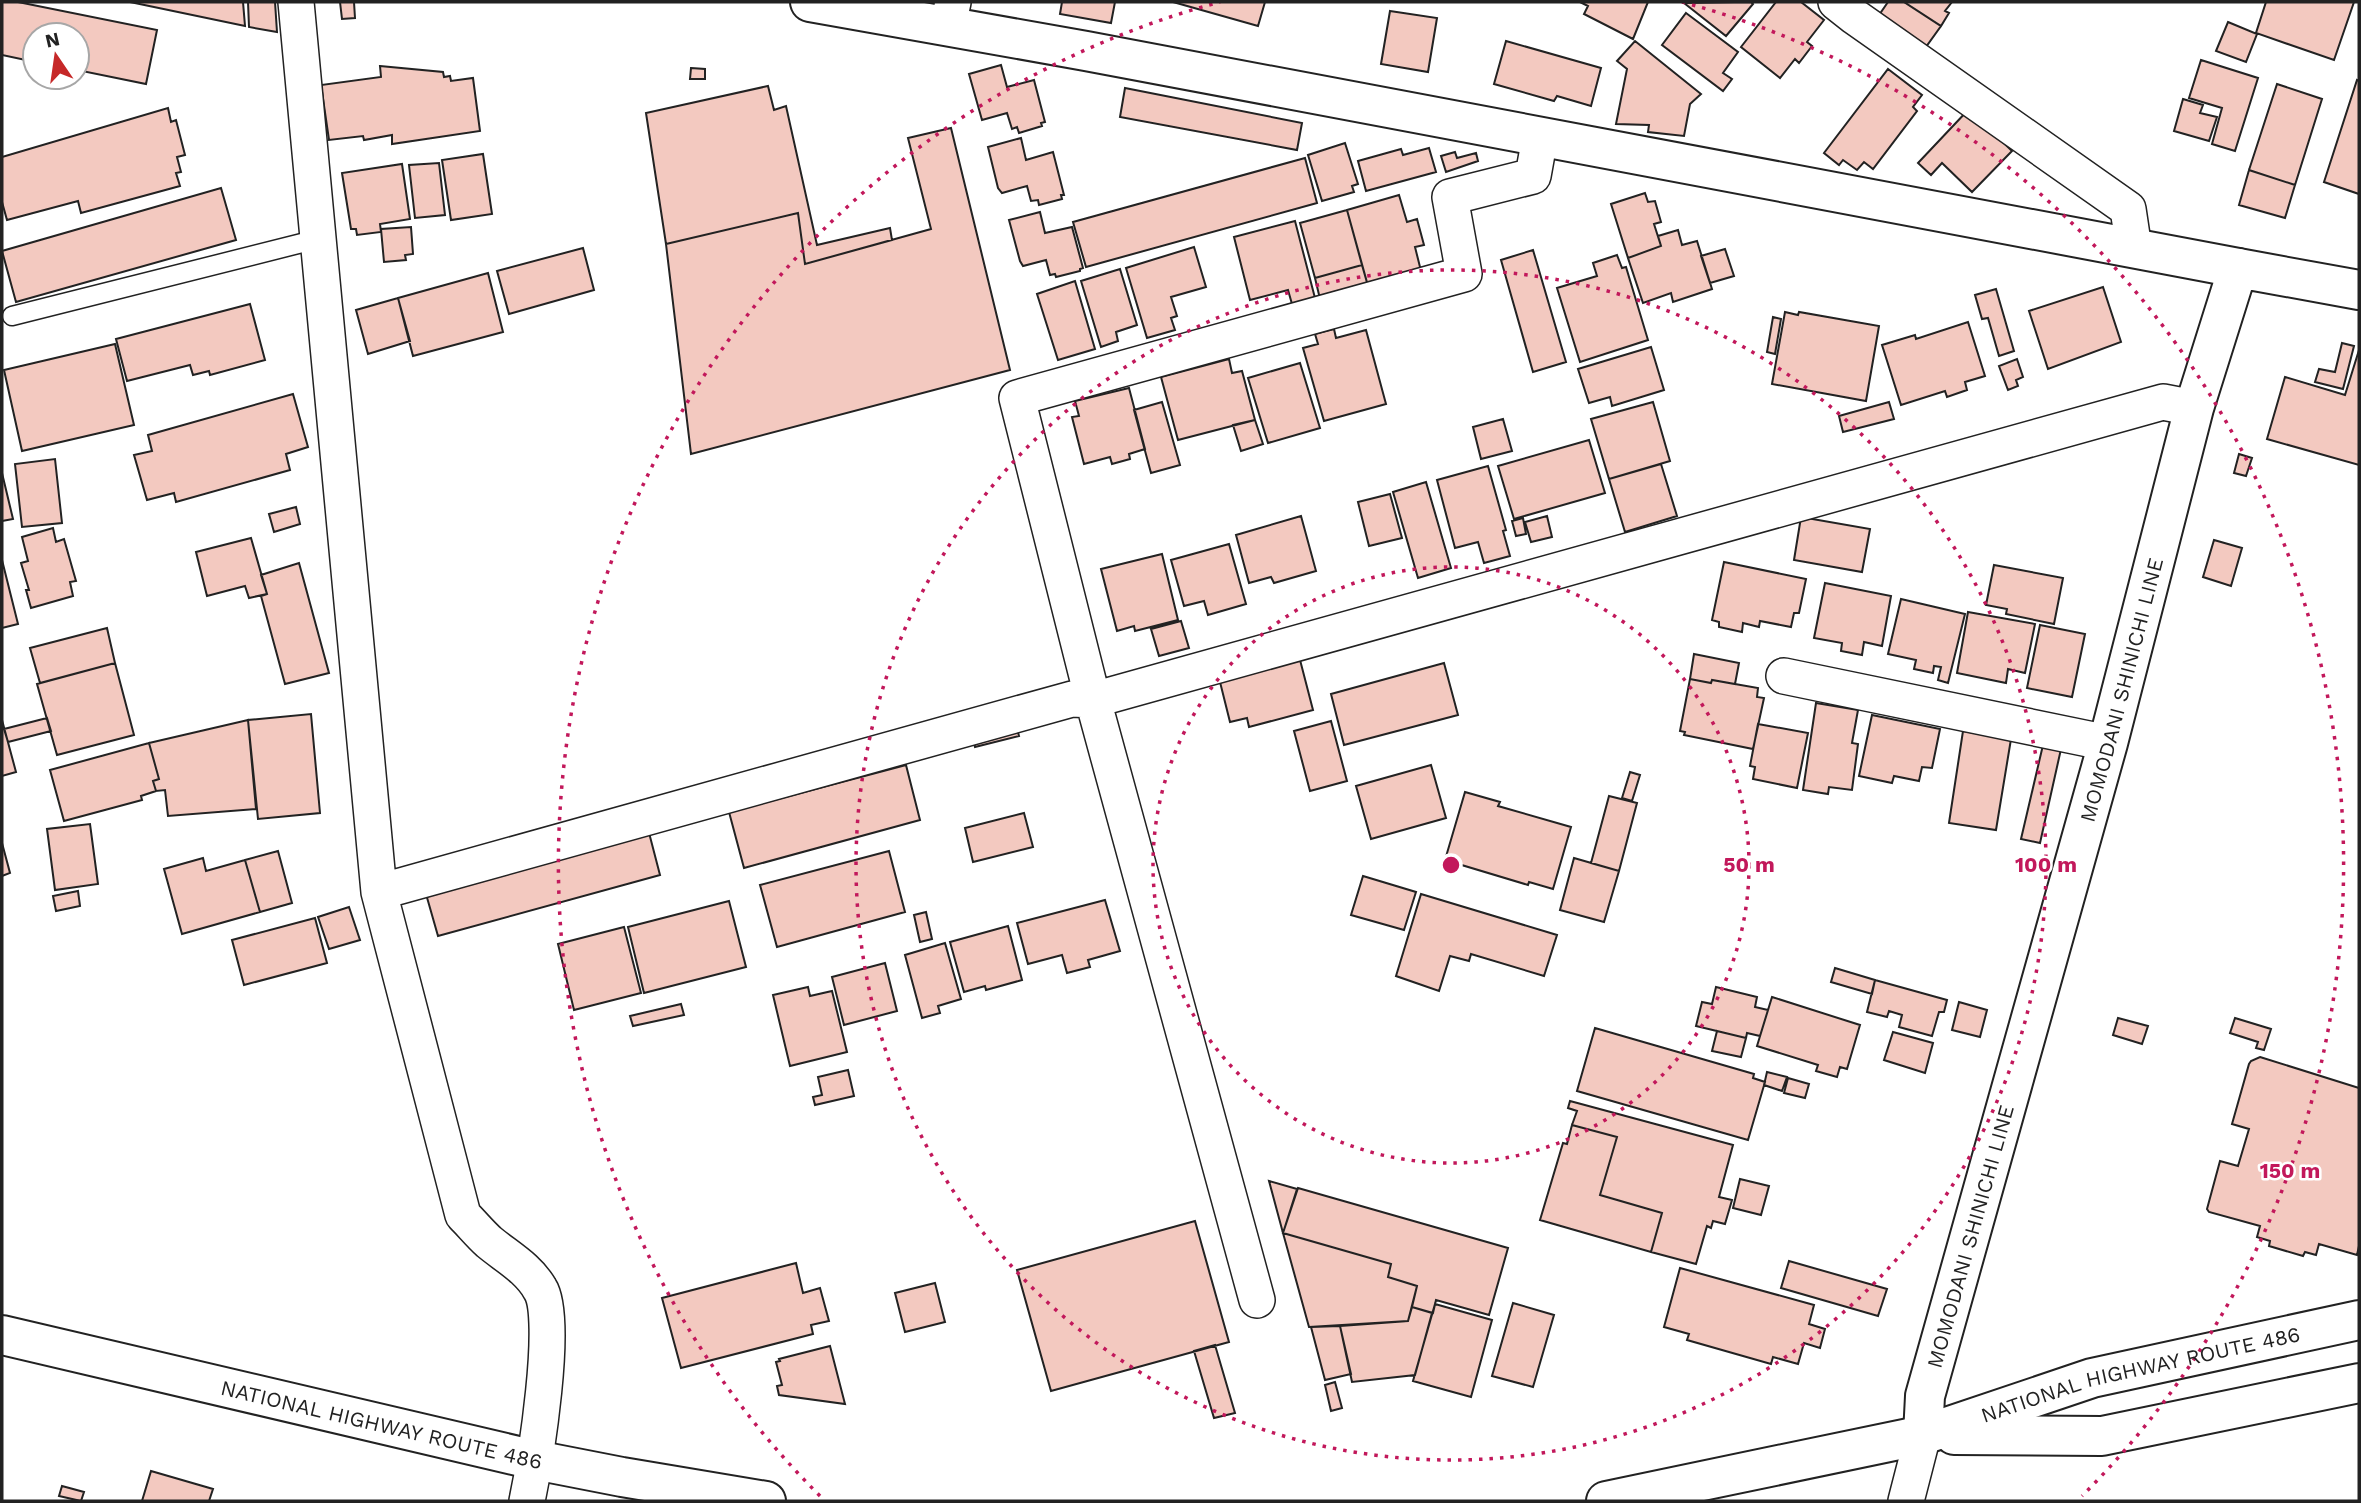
<svg xmlns="http://www.w3.org/2000/svg" width="2361" height="1503" viewBox="0 0 2361 1503" font-family="'Work Sans',sans-serif">
	<rect width="100%" height="100%" fill="#fff"/>
	<path fill="#f3c9c0" stroke="#222" stroke-width="2" d="M2,2H18L157,30L146,84L77,70V35H35V62L2,55Z
		M130,2H243L245,26Z
		M248,2H275L277,32L249,27Z
		M340,2H354L355,18L342,19Z
		M1062,2H1115L1111,23L1060,14Z
		M1173,2H1265L1258,26Z
		M1580,2H1648L1633,39L1584,14L1588,6Z
		M1751,2L1753,4L1726,36L1684,3Z
		M1776,2H1801L1824,20L1807,42L1812,46L1799,63L1795,59L1780,78L1741,47Z
		M1888,2H1904L1941,26L1923,51L1877,18Z
		M1904,2H1952L1945,11L1949,13L1941,26Z
		M2266,2H2354L2334,60L2256,33Z
		M1390,11L1437,18L1428,72L1381,64Z
		M1686,13L1738,52L1723,73L1732,79L1723,91L1662,45Z
		M2228,22L2257,34L2246,62L2216,51Z
		M1506,41L1601,68L1591,106L1557,96L1554,101L1494,84Z
		M1635,41L1701,94L1690,104L1684,136L1648,132L1649,125L1616,124L1627,69L1617,61Z
		M2201,60L2258,78L2235,151L2212,144L2222,108L2189,98Z
		M1001,65L1007,87L1034,80L1045,122L1041,123L1042,126L1019,133L1017,127L1012,129L1007,113L982,120L969,74Z
		M380,66L443,72L444,77L450,76L451,81L473,78L480,131L392,144V135L364,140L363,136L329,140L321,85L381,77Z
		M691,68L705,69V79H690Z
		M1888,69L1922,95L1913,107L1917,111L1873,169L1864,162L1857,170L1843,160L1839,165L1824,153Z
		M2357,80L2359,81V194L2324,182Z
		M2277,84L2322,99L2295,185L2249,170Z
		M768,86L774,110L786,106L817,245L890,228L892,240L805,264L798,213L666,244L646,113Z
		M1125,88L1302,123L1297,150L1120,117Z
		M2183,99L2203,105L2200,113L2217,117L2209,141L2174,131Z
		M168,108L171,122L176,120L185,155L177,157L181,172L176,173L180,186L81,213L78,201L7,220L2,202V157Z
		M1969,109L2012,151L1972,192L1942,163L1931,175L1918,163Z
		M951,128L1010,370L691,454L666,244L798,213L805,264L931,229L908,138Z
		M1021,138L1026,160L1053,152L1064,195H1061L1062,199L1039,205L1038,200L1031,201L1027,186L1002,193L998,188L988,147Z
		M1345,143L1358,184L1352,186L1354,192L1322,201L1308,155Z
		M1429,148L1436,172L1366,191L1358,161L1401,149L1403,155Z
		M1455,152L1457,158L1476,153L1478,161L1446,172L1441,156Z
		M483,154L492,214L451,220L442,160Z
		M1305,158L1317,203L1086,267L1073,222Z
		M439,163L445,215L415,218L409,165Z
		M402,164L410,219L380,224L381,232L357,235L356,229H351L342,173Z
		M2249,170L2295,185L2285,218L2239,205Z
		M221,188L236,240L16,302L2,251Z
		M1645,193L1648,202L1655,201L1661,222L1654,224L1661,246L1628,258L1611,204Z
		M1399,195L1407,222L1417,219L1424,245L1415,247L1421,271L1368,286L1347,210Z
		M1347,210L1362,265L1315,278L1300,223Z
		M1040,212L1045,233L1072,227L1083,268L1080,269V271L1056,277L1055,274L1050,275L1046,260L1023,266L1020,261L1009,220Z
		M1295,221L1315,298L1292,304L1288,290L1250,300L1234,237Z
		M411,227L413,254L405,255L406,260L384,262L381,229Z
		M1678,230L1682,245L1697,241L1712,289L1673,302L1671,293L1643,303L1628,258L1661,246L1658,236Z
		M1194,247L1206,287L1171,297L1177,316L1171,318L1175,330L1147,338L1126,268Z
		M583,248L594,290L509,314L497,271Z
		M1725,249L1734,276L1710,283L1701,256Z
		M1533,250L1566,362L1533,372L1501,260Z
		M1617,255L1622,268L1626,267L1648,340L1580,362L1557,288L1597,276L1593,263Z
		M1362,265L1368,286L1320,299L1315,278Z
		M1120,269L1137,325L1116,332L1118,341L1101,347L1081,281Z
		M488,273L503,332L413,356L398,298Z
		M1075,281L1095,349L1058,360L1037,294Z
		M2103,287L2121,342L2048,369L2029,311Z
		M1996,289L2014,351L1999,356L1988,318L1982,319L1975,295Z
		M398,298L410,341L368,354L356,310Z
		M250,304L265,360L210,375L209,371L193,375L190,365L127,381L116,339Z
		M1785,312L1798,315L1799,312L1879,326L1866,401L1772,384Z
		M1773,317L1781,319L1775,354L1767,352Z
		M1968,322L1985,376L1965,382L1967,390L1947,397L1945,391L1901,405L1882,345L1915,335L1916,339Z
		M1334,329L1336,338L1366,330L1386,404L1324,421L1303,348L1318,344L1315,334Z
		M2342,343L2354,346L2343,389L2315,382L2319,369L2335,372Z
		M115,344L134,425L22,451L4,370Z
		M1651,347L1664,390L1612,406L1610,397L1589,403L1578,369Z
		M2359,350V465L2267,439L2285,377L2345,395Z
		M1229,359L1232,373L1242,371L1255,420L1178,440L1161,377Z
		M2017,359L2023,377L2016,380L2018,386L2008,390L1999,366Z
		M1300,363L1320,428L1268,443L1248,378Z
		M1129,388L1145,449L1129,454L1130,459L1112,464L1110,457L1084,464L1072,417L1079,416L1075,401Z
		M293,394L308,447L286,454L290,470L176,502L174,493L147,500L134,455L152,451L148,435Z
		M1162,402L1180,465L1151,473L1134,410Z
		M1653,402L1670,461L1609,479L1591,419Z
		M1889,402L1894,419L1843,432L1839,416Z
		M1503,419L1512,451L1481,459L1473,427Z
		M1255,420L1263,444L1241,451L1233,425Z
		M1589,440L1605,493L1514,519L1498,466Z
		M2239,454L2252,458L2246,476L2234,473Z
		M55,459L62,523L22,527L15,464Z
		M1661,464L1677,516L1625,532L1609,479Z
		M1488,466L1506,530L1503,531L1510,556L1484,563L1478,542L1455,548L1437,480Z
		M2,473L13,519L2,521Z
		M1426,482L1451,568L1418,578L1393,492Z
		M1390,494L1402,538L1369,546L1358,502Z
		M296,507L300,524L274,532L269,514Z
		M1301,516L1316,571L1274,583L1271,577L1249,583L1236,535Z
		M1547,516L1552,537L1531,542L1525,522Z
		M1801,517L1870,529L1862,572L1794,560Z
		M1523,518L1526,534L1516,536L1512,521Z
		M53,528L56,542L64,539L76,581L70,582L73,596L31,608L26,590H29L21,563L28,561L22,537Z
		M251,538L267,594L249,598L245,586L207,596L196,552Z
		M2214,540L2242,548L2231,586L2203,577Z
		M1229,544L1246,604L1208,615L1204,601L1184,606L1171,560Z
		M1162,554L1178,620L1135,631L1134,626L1117,631L1101,569Z
		M2,560L18,624L2,628Z
		M1724,562L1806,579L1799,613H1794L1791,627L1760,621L1759,627L1743,623L1742,632L1719,627V622L1712,620Z
		M299,563L329,673L285,684L261,596L267,594L261,575Z
		M1994,565L2063,578L2054,624L2006,614L2007,609L1986,605Z
		M1825,583L1891,596L1882,646L1864,642L1862,655L1841,651L1842,643L1814,638Z
		M1901,599L1965,614L1948,683L1938,680L1941,667L1934,666L1933,673L1914,669L1916,660L1888,654Z
		M1968,612L2035,624L2025,673L2008,669L2006,683L1957,673Z
		M1181,621L1189,648L1159,656L1151,629Z
		M2040,625L2085,634L2072,697L2027,688Z
		M107,628L115,663L40,683L30,648Z
		M1694,654L1739,663L1735,684L1712,680L1711,683L1690,679Z
		M1299,656L1313,710L1249,727L1247,718L1230,722L1219,678Z
		M115,663L134,735L57,755L37,684Z
		M1444,663L1458,715L1344,745L1331,694Z
		M1690,679L1711,683L1712,680L1758,688L1757,697L1764,698L1753,749L1684,735L1685,732L1680,731Z
		M1816,703L1858,710L1852,743L1858,744L1852,790L1829,787L1828,794L1803,790Z
		M311,714L320,813L258,819L248,720Z
		M1872,715L1940,729L1932,768L1922,767L1919,781L1894,776L1892,783L1859,776Z
		M47,718L51,731L8,742L4,729Z
		M2,720L16,772L2,776Z
		M248,720L256,809L168,816L165,790L156,791L153,781L159,779L149,743Z
		M1331,721L1347,781L1310,791L1294,731Z
		M1758,724L1808,733L1797,788L1753,779L1755,767L1750,766Z
		M1016,725L1019,736L975,747L972,735Z
		M1963,731L2011,739L1996,830L1949,823Z
		M149,743L159,779L153,781L156,791L141,796L142,800L64,821L50,770Z
		M2043,745L2061,749L2040,843L2021,839Z
		M906,765L920,820L744,868L729,812Z
		M1431,765L1446,818L1371,839L1356,786Z
		M1630,772L1640,775L1632,801L1622,798Z
		M1465,792L1500,802L1498,806L1571,827L1553,889L1529,882L1528,885L1445,860Z
		M1609,796L1637,803L1619,871L1591,863Z
		M1024,813L1033,847L973,862L965,828Z
		M90,824L98,884L55,890L47,829Z
		M647,825L660,875L438,936L424,887Z
		M2,843L10,873L2,876Z
		M278,851L292,903L260,912L245,860Z
		M889,851L905,912L777,947L760,885Z
		M203,858L206,871L245,860L260,912L182,934L164,869Z
		M1574,858L1619,871L1604,922L1560,910Z
		M1363,876L1416,892L1404,930L1351,915Z
		M78,891L80,906L56,911L53,896Z
		M1421,894L1557,935L1544,976L1471,954L1469,961L1450,956L1439,991L1396,976Z
		M1105,900L1120,951L1088,960L1090,967L1067,973L1062,955L1028,964L1017,923Z
		M729,901L746,967L644,993L628,927Z
		M349,907L360,940L329,949L318,917Z
		M926,912L932,939L920,942L914,915Z
		M315,918L327,963L244,985L232,940Z
		M1008,926L1022,980L986,990L985,986L964,992L950,942Z
		M624,927L641,993L574,1010L558,944Z
		M945,943L961,999L938,1006L940,1013L922,1018L905,955Z
		M885,963L897,1011L844,1025L832,977Z
		M1835,968L1875,980L1872,994L1831,982Z
		M1875,980L1947,1000L1944,1012H1939L1932,1036L1899,1027L1902,1015L1889,1011L1887,1017L1867,1012Z
		M808,987L810,996L832,991L847,1052L790,1066L773,995Z
		M1716,987L1757,997L1755,1007L1768,1010L1760,1036L1747,1033L1746,1038L1696,1026L1702,1002L1712,1004Z
		M1772,997L1860,1025L1847,1069L1840,1067L1837,1077L1816,1071L1818,1065L1757,1046Z
		M1959,1002L1987,1010L1980,1037L1952,1030Z
		M681,1004L684,1015L633,1026L630,1016Z
		M2118,1018L2148,1026L2142,1044L2113,1035Z
		M2235,1018L2271,1029L2264,1050L2256,1048L2258,1042L2230,1033Z
		M1595,1028L1754,1074L1753,1078L1765,1082L1748,1140L1577,1091Z
		M1717,1031L1746,1038L1741,1057L1712,1051Z
		M1893,1032L1933,1043L1925,1073L1884,1060Z
		M2260,1057L2359,1088V1246L2357,1255L2319,1244L2316,1255L2305,1252L2303,1256L2269,1246L2270,1241L2257,1237L2260,1226L2209,1212L2207,1209L2220,1161L2238,1166L2249,1129L2232,1124L2249,1064L2251,1061Z
		M848,1070L854,1096L815,1105L813,1097L822,1095L818,1077Z
		M1767,1072L1787,1077L1782,1091L1764,1085Z
		M1788,1078L1809,1084L1805,1098L1784,1093Z
		M1570,1101L1733,1145L1719,1197L1732,1200L1725,1224L1713,1221L1711,1228L1707,1226L1696,1264L1651,1252L1662,1213L1600,1195L1617,1137L1572,1125L1577,1111L1568,1108Z
		M1572,1125L1617,1137L1600,1195L1662,1213L1651,1252L1540,1220L1563,1143L1567,1144Z
		M1740,1179L1769,1186L1761,1215L1733,1208Z
		M1269,1181L1297,1189L1283,1233Z
		M1298,1188L1508,1248L1489,1315L1436,1300L1433,1313L1412,1307L1417,1286L1388,1277L1391,1264L1283,1233Z
		M1195,1221L1229,1342L1051,1391L1017,1270Z
		M1283,1233L1391,1264L1388,1277L1417,1286L1408,1321L1309,1327Z
		M1789,1261L1887,1289L1878,1316L1781,1288Z
		M796,1263L803,1293L820,1288L829,1321L811,1325L813,1334L681,1368L662,1298Z
		M1680,1268L1814,1305L1809,1324L1825,1329L1820,1348L1804,1343L1798,1364L1773,1357L1771,1364L1687,1340L1689,1334L1664,1327Z
		M935,1283L945,1322L905,1332L895,1293Z
		M1513,1303L1554,1315L1533,1387L1492,1376Z
		M1435,1304L1492,1320L1471,1397L1413,1381Z
		M1412,1307L1432,1313L1415,1375L1352,1382L1340,1326L1408,1321Z
		M1340,1326L1351,1374L1325,1380L1311,1327Z
		M1215,1345L1235,1413L1214,1418L1194,1351Z
		M830,1346L845,1404L779,1395L777,1386L782,1385L776,1362L780,1361L779,1359Z
		M1335,1382L1342,1408L1331,1411L1325,1385Z
		M151,1471L213,1489L209,1501H142Z
		M62,1486L84,1492L81,1501L59,1496Z"/>
	<g fill="none" stroke-linecap="round" stroke-linejoin="round">
		<defs>
			<path id="service" d="M12,316L318,239"/>
			<path id="minor" d="M296,2L379,892L463,1215C472,1224 480,1234 489,1242C507,1257 528,1268 540,1289C559,1318 535,1463 527,1501
				M1836,2L1855,17L2128,209L2134,249
				M948,26L953,2
				M1784,676L2108,743
				M379,892L1072,699L1093,700L2163,402L2194,408
				M1257,1300L1093,700L1017,398L1464,274L1450,197L1533,176L1540,137
				M1906,1501L1923,1435"/>
			<path id="tertiary" d="M810,2L1086,51L2238,268"/>
			<g id="secondary">
				<path id="s1" d="M1923,1435L1925,1396L2108,743L2194,408L2238,268L2359,290"/>
			</g>
			<g id="trunk">
				<path id="s2" d="M2,1335L535,1460L622,1477L766,1501"/>
				<path d="M1954,1435L2102,1436L2359,1383"/>
				<path id="s3" d="M1606,1501L1923,1435L2092,1378L2359,1320"/>
			</g>
		</defs>
		<use href="#service" stroke="#222" stroke-width="21"/>
		<use href="#minor" stroke="#222" stroke-width="38"/>
		<use href="#tertiary" stroke="#222" stroke-width="42"/>
		<use href="#secondary" stroke="#222" stroke-width="42"/>
		<use href="#trunk" stroke="#222" stroke-width="42"/>
		<use href="#service" stroke="#fff" stroke-width="18"/>
		<use href="#minor" stroke="#fff" stroke-width="35"/>
		<use href="#tertiary" stroke="#fff" stroke-width="38"/>
		<use href="#secondary" stroke="#fff" stroke-width="38"/>
		<use href="#trunk" stroke="#fff" stroke-width="38"/>
	</g>
	<g fill="none" stroke="#c2185b" stroke-width="3.5" stroke-dasharray="3.5 7">
		<circle cx="1451" cy="865" r="298"/>
		<circle cx="1451" cy="865" r="595"/>
		<path d="M820 1496A893 893 0 0 1 1220 2M1682 2A893 893 0 0 1 2082 1496"/>
	</g>
	<g text-anchor="middle" dominant-baseline="central" stroke-width="5" stroke-linejoin="round" paint-order="stroke">
		<g font-size="21" fill="#222" stroke="#fff">
			<text stroke="none"><textPath href="#s1" startOffset="772">MOMODANI SHINICHI LINE</textPath></text>
			<text stroke="none"><textPath href="#s1" startOffset="205">MOMODANI SHINICHI LINE</textPath></text>
			<text stroke="none"><textPath href="#s3" startOffset="550">NATIONAL HIGHWAY ROUTE 486</textPath></text>
			<text stroke="none"><textPath href="#s2" startOffset="390">NATIONAL HIGHWAY ROUTE 486</textPath></text>
		</g>
	</g>
	<circle cx="1451" cy="865" r="10" fill="#c2185b" stroke="#fff" stroke-width="3.5"/>
	<g font-size="21" text-anchor="middle" font-weight="bold" fill="#c2185b" stroke="#fff" stroke-width="5" stroke-linejoin="round" paint-order="stroke">
		<text x="1749" y="872">50 m</text>
		<text x="2046" y="872">100 m</text>
		<text x="2290" y="1178">150 m</text>
	</g>
	<rect width="2361" height="1503" fill="none" stroke="#222222" stroke-width="7"/>
	<g transform="translate(56 56) rotate(347)"><circle r="33" fill="#ffffff" stroke="#a7a7a7" stroke-width="2"/>
	<path d="M0-5L12 26L0 18L-12 26Z" fill="#c62828"/>
	<text y="-10" font-size="19" font-weight="bold" text-anchor="middle" fill="#222222">N</text>
	</g>
</svg>
